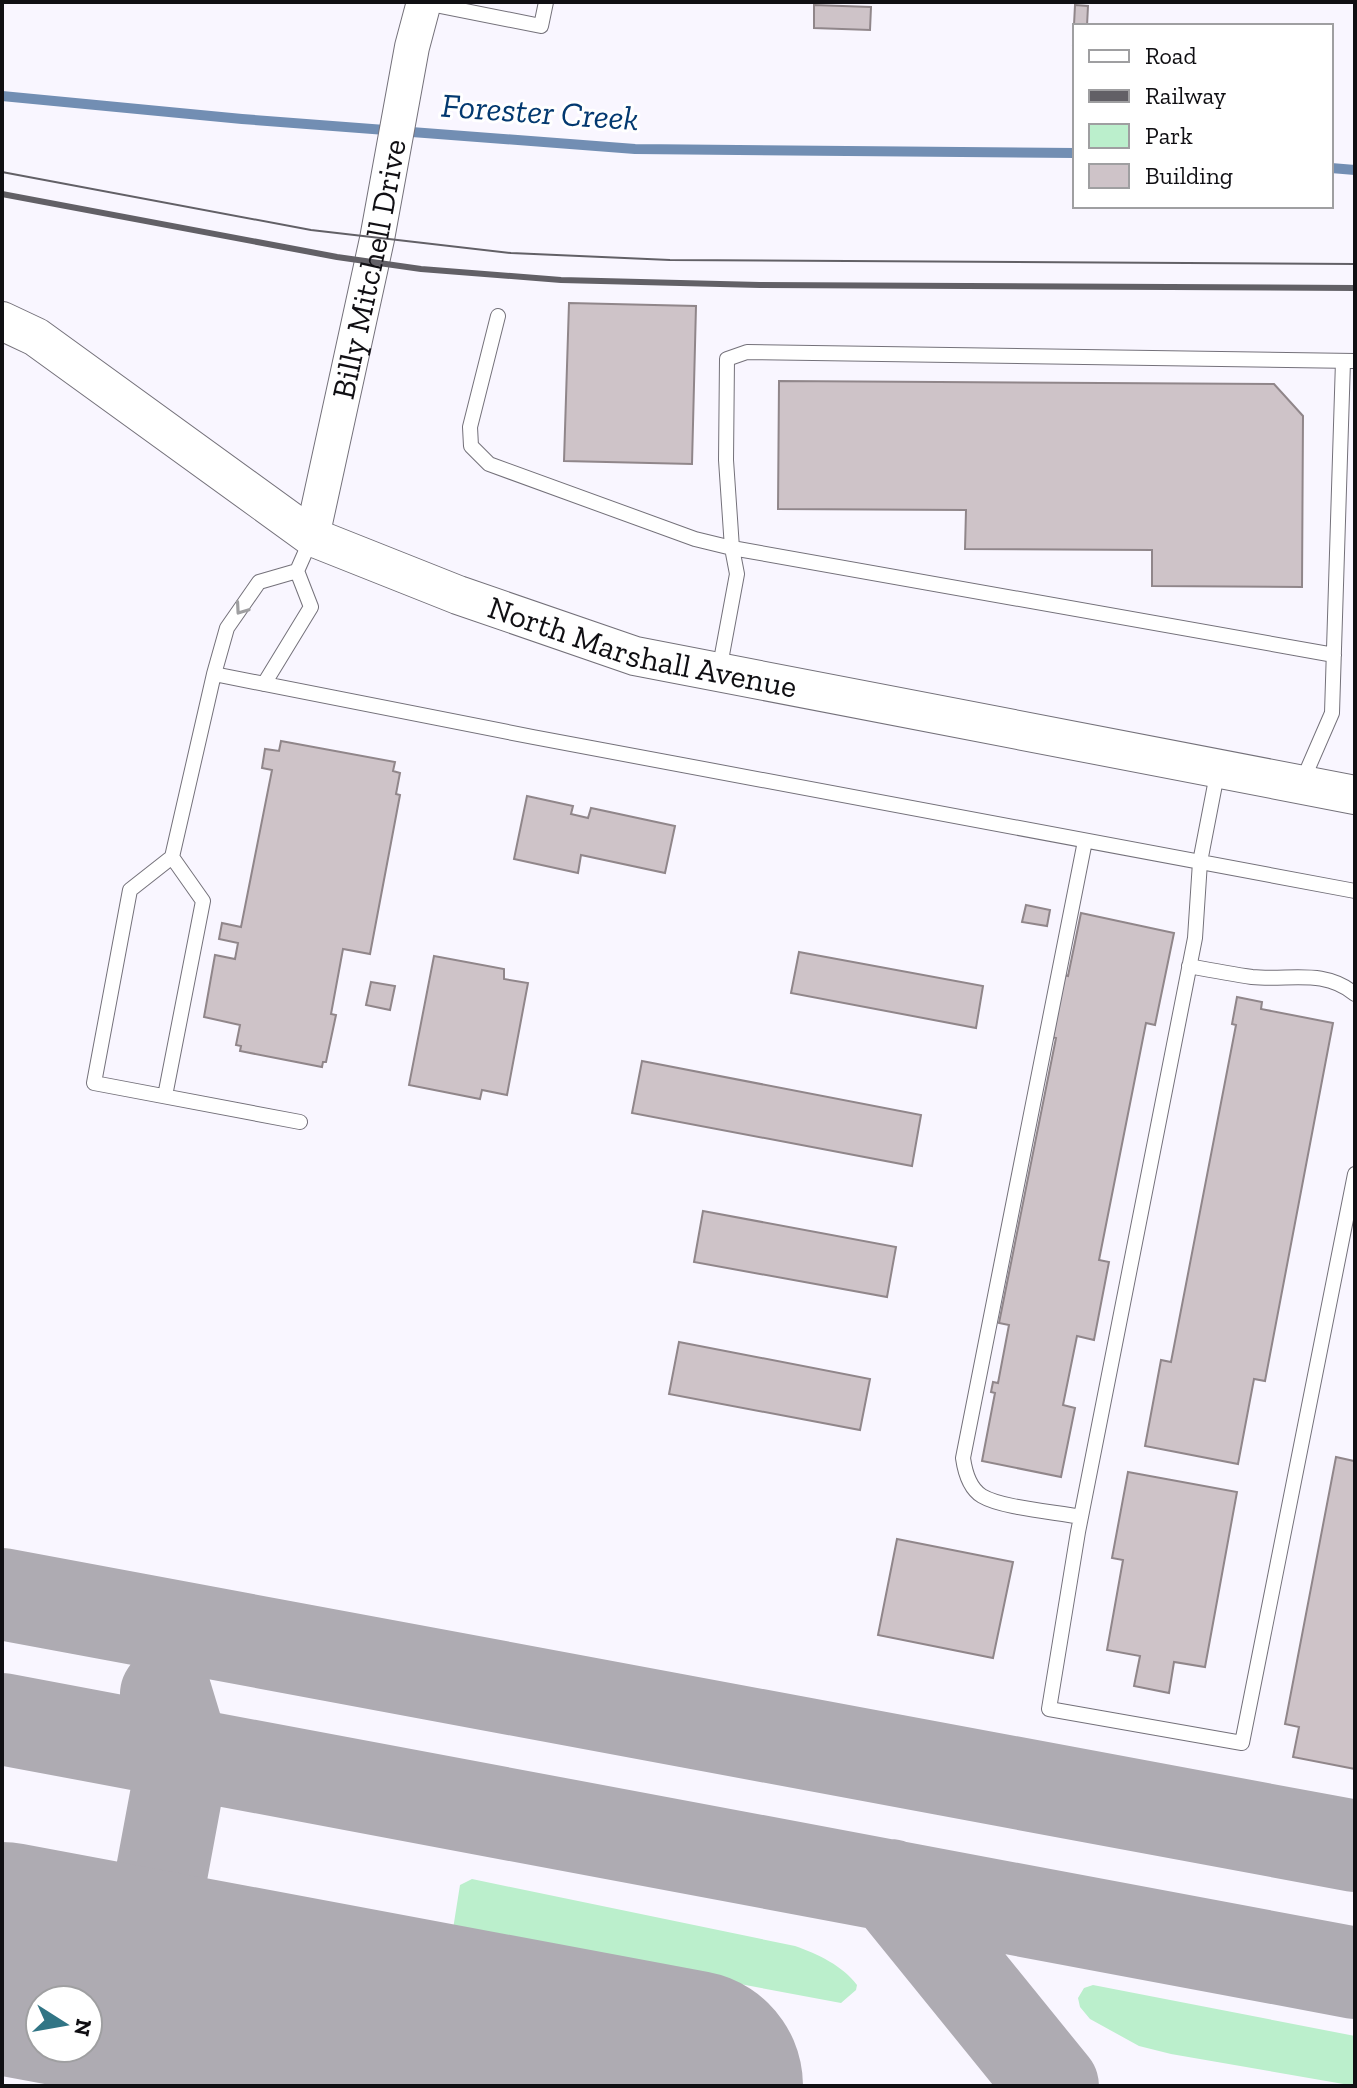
<svg xmlns="http://www.w3.org/2000/svg" width="1357" height="2088" viewBox="0 0 1357 2088" font-family="'Zilla Slab',serif">
	<rect width="100%" height="100%" fill="#f9f6ff"/>
	<path fill="#bbefcc" d="M472,1879L795,1946C818,1954 843,1966 857,1985L856,1990L841,2003L458,1931L453,1929L460,1885Z
		M1093,1985L1355,2036V2086L1171,2054L1139,2046L1090,2019L1080,2007L1078,1998L1084,1988Z"/>
	<g fill="none" stroke-linecap="round" stroke-linejoin="round">
		<path stroke="#728eb3" stroke-width="10" d="M2,96L242,119L635,149L1075,153
			M1331,168L1355,170"/>
		<path stroke="#aeabb2" stroke-width="92" d="M2,1594L1355,1846
			M2,1719L1355,1973
			M890,1885L1053,2086
			M122,2086L184,1753L166,1694"/>
		<path stroke="#aeabb2" stroke-width="232" d="M2,1958L687,2086"/>
	</g>
	<path fill="#cec3c8" stroke="#90868a" stroke-width="2" d="M814,5L871,7L870,30L814,28Z
		M1075,5L1088,6L1087,26H1075V45H1073Z
		M569,303L696,306L692,464L564,461Z
		M779,381L1274,384L1303,416L1302,587L1152,586V550L965,549L966,510L778,509Z
		M281,741L395,762L393,771L400,773L396,794L400,795L370,954L343,949L331,1014L336,1015L326,1062H323L322,1067L240,1051L241,1046L236,1045L240,1025L204,1017L215,955L235,959L238,943L219,939L222,923L241,927L272,770L262,768L265,749L279,751Z
		M527,796L573,806L571,814L588,818L591,808L675,826L665,873L581,855L578,873L514,859Z
		M1026,905L1050,910L1047,926L1022,922Z
		M1081,913L1174,933L1155,1025L1146,1023L1099,1260L1109,1262L1094,1340L1077,1336L1063,1405L1075,1408L1061,1477L982,1461L995,1393L991,1392L993,1382L998,1383L1009,1325L999,1323L1056,1038L1046,1036L1059,974L1068,976Z
		M799,952L983,986L976,1028L791,993Z
		M434,956L504,969V979L528,983L507,1095L482,1090L480,1099L409,1085Z
		M371,982L395,986L390,1010L366,1005Z
		M1237,997L1262,1002L1261,1009L1333,1023L1265,1381L1254,1379L1238,1464L1145,1446L1161,1360L1171,1362L1236,1025L1232,1024Z
		M642,1061L921,1115L912,1166L632,1113Z
		M703,1211L896,1247L887,1297L694,1262Z
		M679,1342L870,1379L860,1430L669,1394Z
		M1355,1454V1769L1293,1757L1299,1727L1285,1724L1336,1457L1354,1461Z
		M1128,1472L1237,1492L1205,1667L1174,1662L1169,1693L1134,1686L1140,1656L1107,1650L1123,1560L1112,1558Z
		M897,1539L1013,1562L993,1658L878,1635Z"/>
	<g fill="none" stroke-linecap="round" stroke-linejoin="round">
		<defs>
			<path id="service" d="M425,3L541,26L546,2
				M498,316L470,427L471,446L489,464L695,539L732,548L1334,655
				M719,671L737,574L732,548L726,460L727,359L747,352L1355,361
				M214,674L227,628L259,582L297,571L312,537
				M264,684L311,607L297,571
				M1218,769L1200,862L1195,938L1078,1532L1049,1709L1242,1743L1355,1174
				M1302,782L1332,713L1343,361
				M1189,966C1210,970 1231,974 1252,977C1289,981 1323,968 1355,994
				M165,1096L203,901L172,857
				M300,1122L94,1083L130,890L172,857L214,674L533,737L1355,891
				M1081,1517C1056,1512 1002,1508 982,1496C969,1488 965,1472 963,1458L1085,841"/>
			<g id="tertiary">
				<path id="s1" d="M312,537L377,239L412,47L424,2"/>
			</g>
			<g id="secondary">
				<path id="s2" d="M2,321L36,337L312,537L458,595L635,656L1355,795"/>
			</g>
		</defs>
		<use href="#service" stroke="#74717a" stroke-width="16"/>
		<use href="#tertiary" stroke="#74717a" stroke-width="36"/>
		<use href="#secondary" stroke="#74717a" stroke-width="40"/>
		<use href="#service" stroke="#fff" stroke-width="14"/>
		<use href="#tertiary" stroke="#fff" stroke-width="34"/>
		<use href="#secondary" stroke="#fff" stroke-width="38"/>
		<path stroke="#626066" stroke-width="2" d="M2,172L311,230L511,253L670,260L1355,264"/>
		<path stroke="#626066" stroke-width="6" d="M2,194L337,257L421,269L561,280L760,285L1355,288"/>
	</g>
	<defs><path id="oneway-chevron" d="M-2-3.5L2.5 0L-2 3.5" fill="none" stroke-width="1.6" stroke-linecap="round" stroke-linejoin="round" transform="scale(2)"/></defs>
	<use stroke="#9f9fa1" href="#oneway-chevron" transform="translate(241 609) rotate(125)"/>
	<g text-anchor="middle" dominant-baseline="central" stroke-width="6" stroke-linejoin="round" paint-order="stroke">
		<g font-size="32" fill="#100f13" stroke="#fff">
			<text stroke="none"><textPath href="#s1" startOffset="274">Billy Mitchell Drive</textPath></text>
			<text stroke="none"><textPath href="#s2" startOffset="728">North Marshall Avenue</textPath></text>
		</g>
		<g font-size="34" font-style="italic" fill="#033970" stroke="#fff">
			<text transform="translate(540 112) rotate(4)">Forester Creek</text>
		</g>
	</g>
	<rect width="1357" height="2088" fill="none" stroke="#100f13" stroke-width="8"/>
	<rect x="1073" y="24" width="260" height="184" fill="#ffffff" stroke="#9f9fa1" stroke-width="2"/>
	<rect x="1089" y="50" width="40" height="12" fill="#ffffff" stroke="#9f9fa1" stroke-width="2"/>
	<text x="1145" y="64" font-size="24" fill="#100f13">Road</text>
	<rect x="1089" y="90" width="40" height="12" fill="#626066" stroke="#9f9fa1" stroke-width="2"/>
	<text x="1145" y="104" font-size="24" fill="#100f13">Railway</text>
	<rect x="1089" y="124" width="40" height="24" fill="#bbefcc" stroke="#9f9fa1" stroke-width="2"/>
	<text x="1145" y="144" font-size="24" fill="#100f13">Park</text>
	<rect x="1089" y="164" width="40" height="24" fill="#cec3c8" stroke="#9f9fa1" stroke-width="2"/>
	<text x="1145" y="184" font-size="24" fill="#100f13">Building</text>
	<g transform="translate(64 2024) rotate(101)"><circle r="38" fill="#ffffff" stroke="#9f9fa1" stroke-width="2"/>
	<path d="M0-6L14 30L0 20L-14 30Z" fill="#317585"/>
	<text y="-12" font-size="22" font-weight="bold" text-anchor="middle" fill="#100f13">N</text>
	</g>
</svg>
